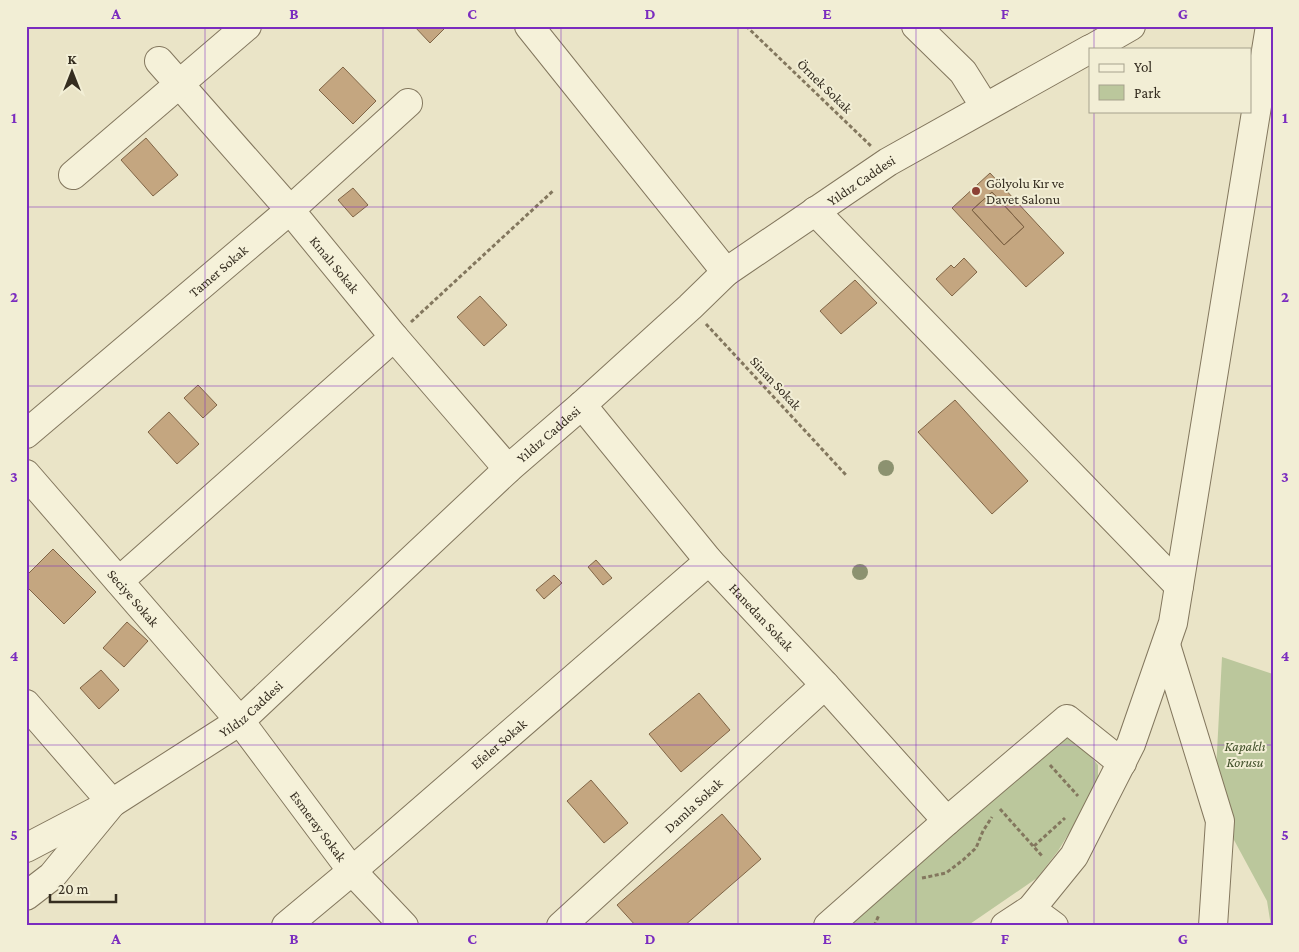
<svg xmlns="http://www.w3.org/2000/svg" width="1299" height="952" viewBox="0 0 1299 952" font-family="'Crimson Pro',serif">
	<rect width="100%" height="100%" fill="#eae4c7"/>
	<path fill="#bbc79c" d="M1222,657L1273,674V926H1271L1267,901L1234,840L1216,771Z
		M1057,738L1076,739L1098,765V786L1058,851L1037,878L967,926H841Z"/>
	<path fill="#c4a680" stroke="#806546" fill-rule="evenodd" d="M414,26H447L430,43Z
		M343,67L376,101L353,124L319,90Z
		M146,138L178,175L153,196L121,160Z
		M990,173L1064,253L1026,287L952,208ZM992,192L1024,227L1004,245L972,210Z
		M353,188L368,205L353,217L338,200Z
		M992,192L1024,227L1004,245L972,210Z
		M964,258L977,272L952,296L936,279L951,265L954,268Z
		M855,280L877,303L841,334L820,311Z
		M480,296L507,325L484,346L457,317Z
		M198,385L217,405L203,418L184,398Z
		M955,400L1028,481L992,514L918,432Z
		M169,412L199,444L177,464L148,432Z
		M53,549L96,592L64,624L26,586V576Z
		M596,560L612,578L603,585L588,567Z
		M554,575L562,583L544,599L536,590Z
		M127,622L148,641L124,667L103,648Z
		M101,670L119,690L99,709L80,688Z
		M699,693L730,730L681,772L649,734Z
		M591,780L628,823L604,843L567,801Z
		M722,814L761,859L684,926H636L617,905Z"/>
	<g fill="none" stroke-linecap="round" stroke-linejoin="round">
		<defs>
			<g id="minor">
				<path d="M529,26L726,272"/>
				<path d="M916,26L963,72L985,107"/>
				<path d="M1091,49L1131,26"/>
				<path id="s1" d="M159,61L290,210L394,337L508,469"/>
				<path d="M73,175L247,26"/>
				<path d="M815,211L1179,586"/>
				<path id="s2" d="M582,405L709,561L825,685L947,821"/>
				<path id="s3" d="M26,434L290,210L408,103"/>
				<path id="s4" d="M26,474L240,721L352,871L404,926"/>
				<path d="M119,581L394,337"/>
				<path d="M1166,645L1220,821L1213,926"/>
				<path d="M26,704L112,803L52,876L26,896"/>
				<path id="s5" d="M26,848L112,803L240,721L508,469L582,405L690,307L726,272L888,162L1090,49"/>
				<path d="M1031,909L1054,926"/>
				<path id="s6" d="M286,926L352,871L709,561"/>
				<path id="s7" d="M561,926L825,685"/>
				<path d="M828,926L947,821L1067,719L1122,763"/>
				<path d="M1005,926L1031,909L1074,856L1131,744L1173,623L1270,26"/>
			</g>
		</defs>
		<use href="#minor" stroke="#83775e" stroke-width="30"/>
		<path stroke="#83775e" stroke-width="3" stroke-dasharray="4 2.5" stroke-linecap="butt" d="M746,26L871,146
			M411,322L554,190
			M706,324L846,475
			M1050,765L1078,796
			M1000,809L1042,856
			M1034,846L1065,818
			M922,878L946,873L963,860L976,848L983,831L992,817
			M874,926L879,915"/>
		<use href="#minor" stroke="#f5f1d9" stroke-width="28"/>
	</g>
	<g fill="#8c9270">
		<circle cx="886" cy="468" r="8"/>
		<circle cx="860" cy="572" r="8"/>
	</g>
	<path fill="none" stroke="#7b2cbf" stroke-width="1" stroke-opacity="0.55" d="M205,26V926M383,26V926M561,26V926M738,26V926M916,26V926M1094,26V49M1094,111V926M26,207H1273M26,386H1273M26,566H1273M26,745H1273"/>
	<circle fill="#8c4034" stroke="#f2eed5" stroke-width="2" cx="976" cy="191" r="5"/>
	<g text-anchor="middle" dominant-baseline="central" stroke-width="4" stroke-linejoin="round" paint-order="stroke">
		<g font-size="14" fill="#352d20" stroke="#f2eed5">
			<text transform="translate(825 86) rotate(44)">Örnek Sokak</text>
			<text stroke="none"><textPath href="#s5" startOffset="1074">Yıldız Caddesi</textPath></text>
			<text stroke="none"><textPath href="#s1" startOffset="269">Kınalı Sokak</textPath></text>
			<text stroke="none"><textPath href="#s3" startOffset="252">Tamer Sokak</textPath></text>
			<text transform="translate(776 383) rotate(47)">Sinan Sokak</text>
			<text stroke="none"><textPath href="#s5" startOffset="670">Yıldız Caddesi</textPath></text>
			<text stroke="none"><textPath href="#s4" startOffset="164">Seciye Sokak</textPath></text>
			<text stroke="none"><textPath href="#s2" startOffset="278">Hanedan Sokak</textPath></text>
			<text stroke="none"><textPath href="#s5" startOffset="265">Yıldız Caddesi</textPath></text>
			<text stroke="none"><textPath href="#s6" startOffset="280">Efeler Sokak</textPath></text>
			<text stroke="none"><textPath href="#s7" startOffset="179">Damla Sokak</textPath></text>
			<text stroke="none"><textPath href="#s4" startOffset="458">Esmeray Sokak</textPath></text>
		</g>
		<g font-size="14" fill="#352d20" stroke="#f2eed5" text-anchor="start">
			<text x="986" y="183">Gölyolu Kır ve<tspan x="986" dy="16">Davet Salonu</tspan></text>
		</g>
		<g font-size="14" font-style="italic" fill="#404f29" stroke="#f2eed5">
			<text x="1245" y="746">Kapaklı<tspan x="1245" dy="16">Korusu</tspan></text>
		</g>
	</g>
	<rect width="1299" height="952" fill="none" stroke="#f2eed5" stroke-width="55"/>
	<rect x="1089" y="48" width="162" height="65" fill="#f2eed5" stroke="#a6a18d"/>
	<rect x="1099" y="64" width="25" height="8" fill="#f5f1d9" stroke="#a6a18d"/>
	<text x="1134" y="72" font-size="15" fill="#352d20">Yol</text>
	<rect x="1099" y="85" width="25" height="15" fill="#bbc79c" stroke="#a6a18d"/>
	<text x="1134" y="98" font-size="15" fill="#352d20">Park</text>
	<g transform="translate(72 72)" stroke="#f2eed5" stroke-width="4" paint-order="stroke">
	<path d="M0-4L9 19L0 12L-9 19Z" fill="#352d20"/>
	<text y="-8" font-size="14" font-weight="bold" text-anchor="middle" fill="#352d20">K</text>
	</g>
	<path d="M50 894v8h66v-8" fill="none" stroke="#352d20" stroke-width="2.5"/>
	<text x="58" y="894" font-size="15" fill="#352d20" stroke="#f2eed5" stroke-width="4" paint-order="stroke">20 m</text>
	<rect x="28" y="28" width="1244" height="896" fill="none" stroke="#7b2cbf" stroke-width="2"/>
	<g font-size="16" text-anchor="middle" font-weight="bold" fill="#7b2cbf">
		<text x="116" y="19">A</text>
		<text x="294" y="19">B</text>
		<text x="472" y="19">C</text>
		<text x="650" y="19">D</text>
		<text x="827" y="19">E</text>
		<text x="1005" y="19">F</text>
		<text x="1183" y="19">G</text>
		<text x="14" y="123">1</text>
		<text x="1285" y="123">1</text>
		<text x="14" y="302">2</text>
		<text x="1285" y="302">2</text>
		<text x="14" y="482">3</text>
		<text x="1285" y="482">3</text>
		<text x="14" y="661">4</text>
		<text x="1285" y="661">4</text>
		<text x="14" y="840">5</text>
		<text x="1285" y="840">5</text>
		<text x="116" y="944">A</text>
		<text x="294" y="944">B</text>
		<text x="472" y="944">C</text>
		<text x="650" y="944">D</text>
		<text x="827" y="944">E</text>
		<text x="1005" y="944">F</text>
		<text x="1183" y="944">G</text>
	</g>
</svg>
